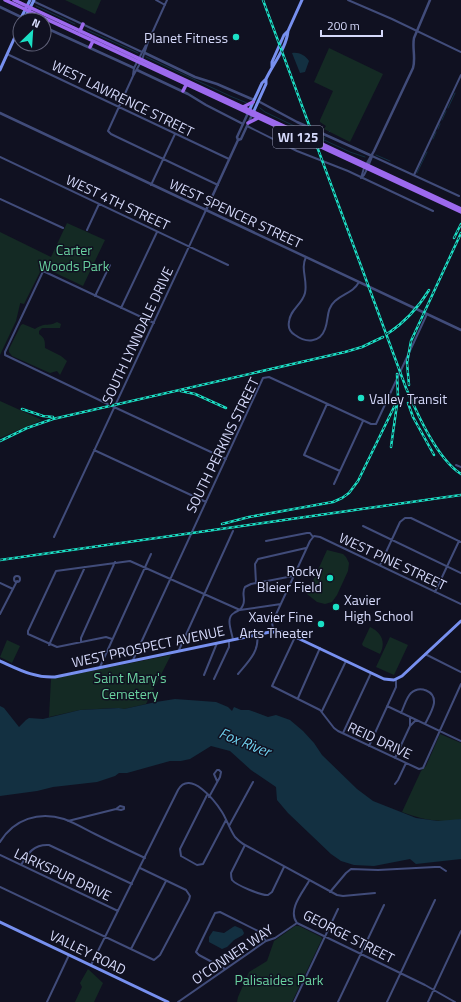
<svg xmlns="http://www.w3.org/2000/svg" width="461" height="1002" viewBox="0 0 461 1002" font-family="'Titillium Web',sans-serif">
	<rect width="100%" height="100%" fill="#101121"/>
	<path fill="#142a24" d="M65,0H101L95,14Z
		M329,48L383,74L350,142L324,129L326,126L320,122V120L333,91L314,82Z
		M67,223L105,240L83,286L45,268L48,263L45,262L24,304L20,303V304L16,321L0,355V232L51,257Z
		M57,322L61,324L60,328H42L39,331V334C45,338 45,341 45,348L61,356L67,361L60,375L57,371L50,373L12,356L9,352V349L21,325L23,324L35,329C45,322 48,327 57,322Z
		M0,401L42,420L0,438Z
		M327,550L343,554L346,557L349,563L348,571L337,595L332,602L325,604L317,602L307,594Z
		M370,627C382,633 386,642 380,654L363,646L362,644Z
		M390,637L408,645L394,675L376,667Z
		M7,640L20,646L12,663L0,657Z
		M171,655L146,704L124,709L115,708L80,710L49,717L51,679Z
		M440,734L461,743V819C442,824 420,819 402,812L421,771L426,766Z
		M295,926H299L321,937L322,939L292,1002H237L238,997L249,972L267,961L274,941Z
		M88,969L103,983L94,1002H75L82,987L80,983Z"/>
	<path fill="#133041" d="M292,53C299,52 305,55 309,61L305,72L300,73Z
		M175,699L216,702L228,707L232,711L234,707L241,710H249L268,717L276,715L290,720L303,731L314,743L322,755L357,789L373,801L416,818L438,821L461,819V859L416,864L410,859L374,866L354,865L341,861L331,854L288,813L277,800L276,787L251,770L230,751L211,746L190,759L181,761H170L127,773H119L115,776L97,782L53,787L37,791L0,796V706L4,708L19,727L26,720L29,718L43,719L80,710L119,708L124,709L156,702Z
		M235,926L242,929L244,933L243,935L234,940L227,947L222,949L209,942V937L213,931L224,933L233,927Z"/>
	<g fill="none" stroke-linecap="round" stroke-linejoin="round">
		<path stroke="#133041" stroke-width="1" d="M36,6L75,24
			M87,30L138,53
			M146,57L230,96L247,103
			M260,108L265,112L309,133
			M448,108L455,93
			M442,120L446,111
			M438,129L440,124
			M329,132L330,131
			M433,139L436,132
			M324,140L350,152L365,157
			M323,141L325,137
			M376,155L390,161
			M417,173L427,152"/>
		<path stroke="#414c7a" stroke-width="2" d="M156,0L165,5
			M167,0L148,42L142,60L133,76L108,131L111,134L115,136L218,185
			M348,0L392,19L461,52
			M33,1L142,52
			M7,54L229,159
			M133,75L134,68L147,43
			M247,126L297,151L348,171L433,211
			M372,156L459,196
			M0,157L228,265
			M414,175L461,75
			M361,178L364,175L367,169
			M361,178L364,168
			M151,185L175,134
			M0,199L63,228
			M87,230L99,204
			M306,257C300,269 308,280 305,293C302,305 290,309 289,322C288,327 290,332 295,335C306,343 320,343 325,329C329,319 326,309 335,301C344,293 353,293 359,282
			M47,263L5,352V355L114,407L226,459
			M43,271L154,323
			M95,296L110,265
			M121,308L157,232
			M327,404L304,455L340,471
			M94,450L206,502
			M456,465L461,467
			M334,484L363,421
			M363,526L461,573
			M54,537L206,210
			M266,541L307,533H310L313,537
			M380,565L400,522L405,518H411L461,542
			M14 579a3 3 0 1 1 6 0a3 3 0 1 1-6 0Z
			M0,583L13,589
			M256,583L255,564L258,559L306,548
			M435,592L459,541
			M0,614L17,581
			M274,632L272,623L310,541L314,536L320,537L461,604
			M295,637L272,686L320,710L334,728L338,731L419,769L423,768L461,684
			M112,639L106,637L57,647L28,634V631L56,571L130,561L240,610L281,604
			M233,640C232,632 225,618 234,613C238,610 241,611 243,605C246,599 241,593 245,587L251,584L293,576
			M81,642V638L115,562
			M49,645L85,567
			M179,650L233,531
			M425,654L461,672
			M133,660L263,378L269,377L371,424H376L427,314
			M100,667L151,554
			M238,674C248,662 260,651 257,635
			M204,675L217,643
			M214,679L229,647V641
			M298,698L320,648
			M387,706L461,741
			M322,711L346,661
			M401,713C404,707 406,698 411,693C420,685 435,691 434,703C433,710 428,718 425,724
			M410,726V717
			M343,733L371,673
			M369,746L396,687V680
			M395,758L410,726L416,720
			M395,784L398,780L406,763
			M207,795L180,849L181,856L197,865L203,864L226,820
			M209,797L220,777L221,772L219,770H217L214,774L217,781
			M120,806L124,807V809L121,810L116,809Z
			M68,821L116,809
			M229,826L253,782
			M0,842C14,819 39,811 64,819C75,823 85,829 95,834C111,842 128,850 145,858
			M245,845L231,873C231,876 231,877 232,880C236,885 262,896 268,895L272,892L284,867
			M0,855L118,911
			M21,865C28,853 34,844 49,845L132,884
			M309,881C303,892 287,910 297,923L425,985L455,1002
			M0,887L154,960L160,955L189,900L190,896L186,890L140,868
			M330,892L346,873L351,869L378,870L435,867H440L446,871
			M131,949L166,881
			M91,965L178,790C190,769 215,801 222,812C227,820 230,830 235,837C238,840 241,843 245,845L337,895L343,896L375,893
			M225,969L199,955L196,952L215,913L220,912L258,931L266,941
			M47,1002L69,955
			M178,1002L266,941L275,938L297,923
			M294,1002L338,909
			M338,1002L384,905
			M387,1002L435,900
			M428,1002L461,931"/>
		<path stroke="#414c7a" stroke-width="2.5" d="M0,7L21,17
			M25,18L30,20
			M44,27L134,68
			M145,53L195,77L217,84L254,100
			M137,70L188,94L206,105L243,124
			M258,101L297,122L372,156
			M0,113L461,330
			M238,140L241,139L252,115
			M366,165L374,151L413,68C416,58 412,48 414,38L430,0
			M368,166L372,156
			M206,210L238,140L237,137L248,113"/>
		<path stroke="#7790ef" stroke-width="3" d="M20,20L30,0
			M24,20L34,0
			M272,67V62L284,35L288,31
			M0,70L19,28L18,25L20,20
			M249,111L262,83L266,79
			M253,113L266,84V79C273,64 286,49 288,31L302,0
			M0,661C18,669 34,678 55,677L270,632H281L289,634L384,679L394,680L402,676L461,621
			M0,922L168,1002"/>
		<path stroke="#9c69ed" stroke-width="3.5" d="M5,0L461,212
			M14,0L461,209
			M80,31L83,24
			M90,47L93,41
			M183,91L186,85
			M243,107L253,102
			M248,123L258,118"/>
		<defs>
			<path id="rail" d="M263,0L406,388C417,413 437,459 461,474
				M454,238L461,224
				M387,334C404,323 418,308 429,290
				M409,385L407,363L411,341L461,233
				M181,391L195,394L226,408
				M408,403L413,417L434,455
				M22,409L43,416L53,417
				M0,441L27,428L53,419L345,352L362,347L383,337
				M391,447L398,397L397,374
				M222,524L249,517L333,502L342,498L349,493L358,481L396,403
				M0,560L461,495"/>
		</defs>
		<use href="#rail" stroke="#1be0c5" stroke-width="2.5"/>
		<use href="#rail" stroke="#101121" stroke-width="1" stroke-dasharray="3" stroke-linecap="butt"/>
	</g>
	<g fill="#1be0c5" stroke="#101121" stroke-width="1.5">
		<circle cx="236" cy="37" r="4"/>
		<circle cx="361" cy="398" r="4"/>
		<circle cx="330" cy="578" r="4"/>
		<circle cx="336" cy="607" r="4"/>
		<circle cx="321" cy="624" r="4"/>
	</g>
	<g text-anchor="middle" dominant-baseline="central" stroke-width="3" stroke-linejoin="round" paint-order="stroke">
		<rect fill="#101121" stroke="#9a9db9" stroke-width="1" x="273" y="126" width="50" height="22" rx="3"/>
		<g font-size="13" font-weight="bold" fill="#d5d9fa">
			<text x="298" y="137">WI 125</text>
		</g>
		<g font-size="14" fill="#d5d9fa" stroke="#101121" text-anchor="end">
			<text x="228" y="37">Planet Fitness</text>
			<text x="369" y="398" text-anchor="start">Valley Transit</text>
			<text x="322" y="570">Rocky<tspan x="322" dy="16">Bleier Field</tspan></text>
			<text x="344" y="599" text-anchor="start">Xavier<tspan x="344" dy="16">High School</tspan></text>
			<text x="313" y="616">Xavier Fine<tspan x="313" dy="16">Arts Theater</tspan></text>
		</g>
		<g font-size="14" fill="#d5d9fa" stroke="#101121">
			<text transform="translate(123 98) rotate(26)">WEST LAWRENCE STREET</text>
			<text transform="translate(118 202) rotate(25)">WEST 4TH STREET</text>
			<text transform="translate(236 213) rotate(25)">WEST SPENCER STREET</text>
			<text transform="translate(137 335) rotate(-65)">SOUTH LYNNDALE DRIVE</text>
			<text transform="translate(222 445) rotate(-64)">SOUTH PERKINS STREET</text>
			<text transform="translate(393 561) rotate(25)">WEST PINE STREET</text>
			<text transform="translate(148 646) rotate(-12)">WEST PROSPECT AVENUE</text>
			<text transform="translate(380 740) rotate(25)">REID DRIVE</text>
			<text transform="translate(63 874) rotate(25)">LARKSPUR DRIVE</text>
			<text transform="translate(349 936) rotate(27)">GEORGE STREET</text>
			<text transform="translate(88 952) rotate(26)">VALLEY ROAD</text>
			<text transform="translate(232 954) rotate(-34)">O'CONNER WAY</text>
		</g>
		<g font-size="14" fill="#69d19f" stroke="#101121">
			<text x="74" y="249">Carter<tspan x="74" dy="16">Woods Park</tspan></text>
			<text x="130" y="677">Saint Mary's<tspan x="130" dy="16">Cemetery</tspan></text>
			<text x="279" y="979">Palisaides Park</text>
		</g>
		<g font-size="15" font-style="italic" fill="#6fd1ee" stroke="#101121">
			<text transform="translate(245 742) rotate(22)">Fox River</text>
		</g>
	</g>
	<g transform="translate(32 32) rotate(25)"><circle r="19" fill="#101121" stroke="#5f6178"/>
	<path d="M0-3L7 15L0 10L-7 15Z" fill="#1be0c5"/>
	<text y="-6" font-size="11" font-weight="bold" text-anchor="middle" fill="#d5d9fa">N</text>
	</g>
	<path d="M321 30v6h61v-6" fill="none" stroke="#d5d9fa" stroke-width="2"/>
	<text x="327" y="30" font-size="12" fill="#d5d9fa" stroke="#101121" stroke-width="3" paint-order="stroke">200 m</text>
</svg>
